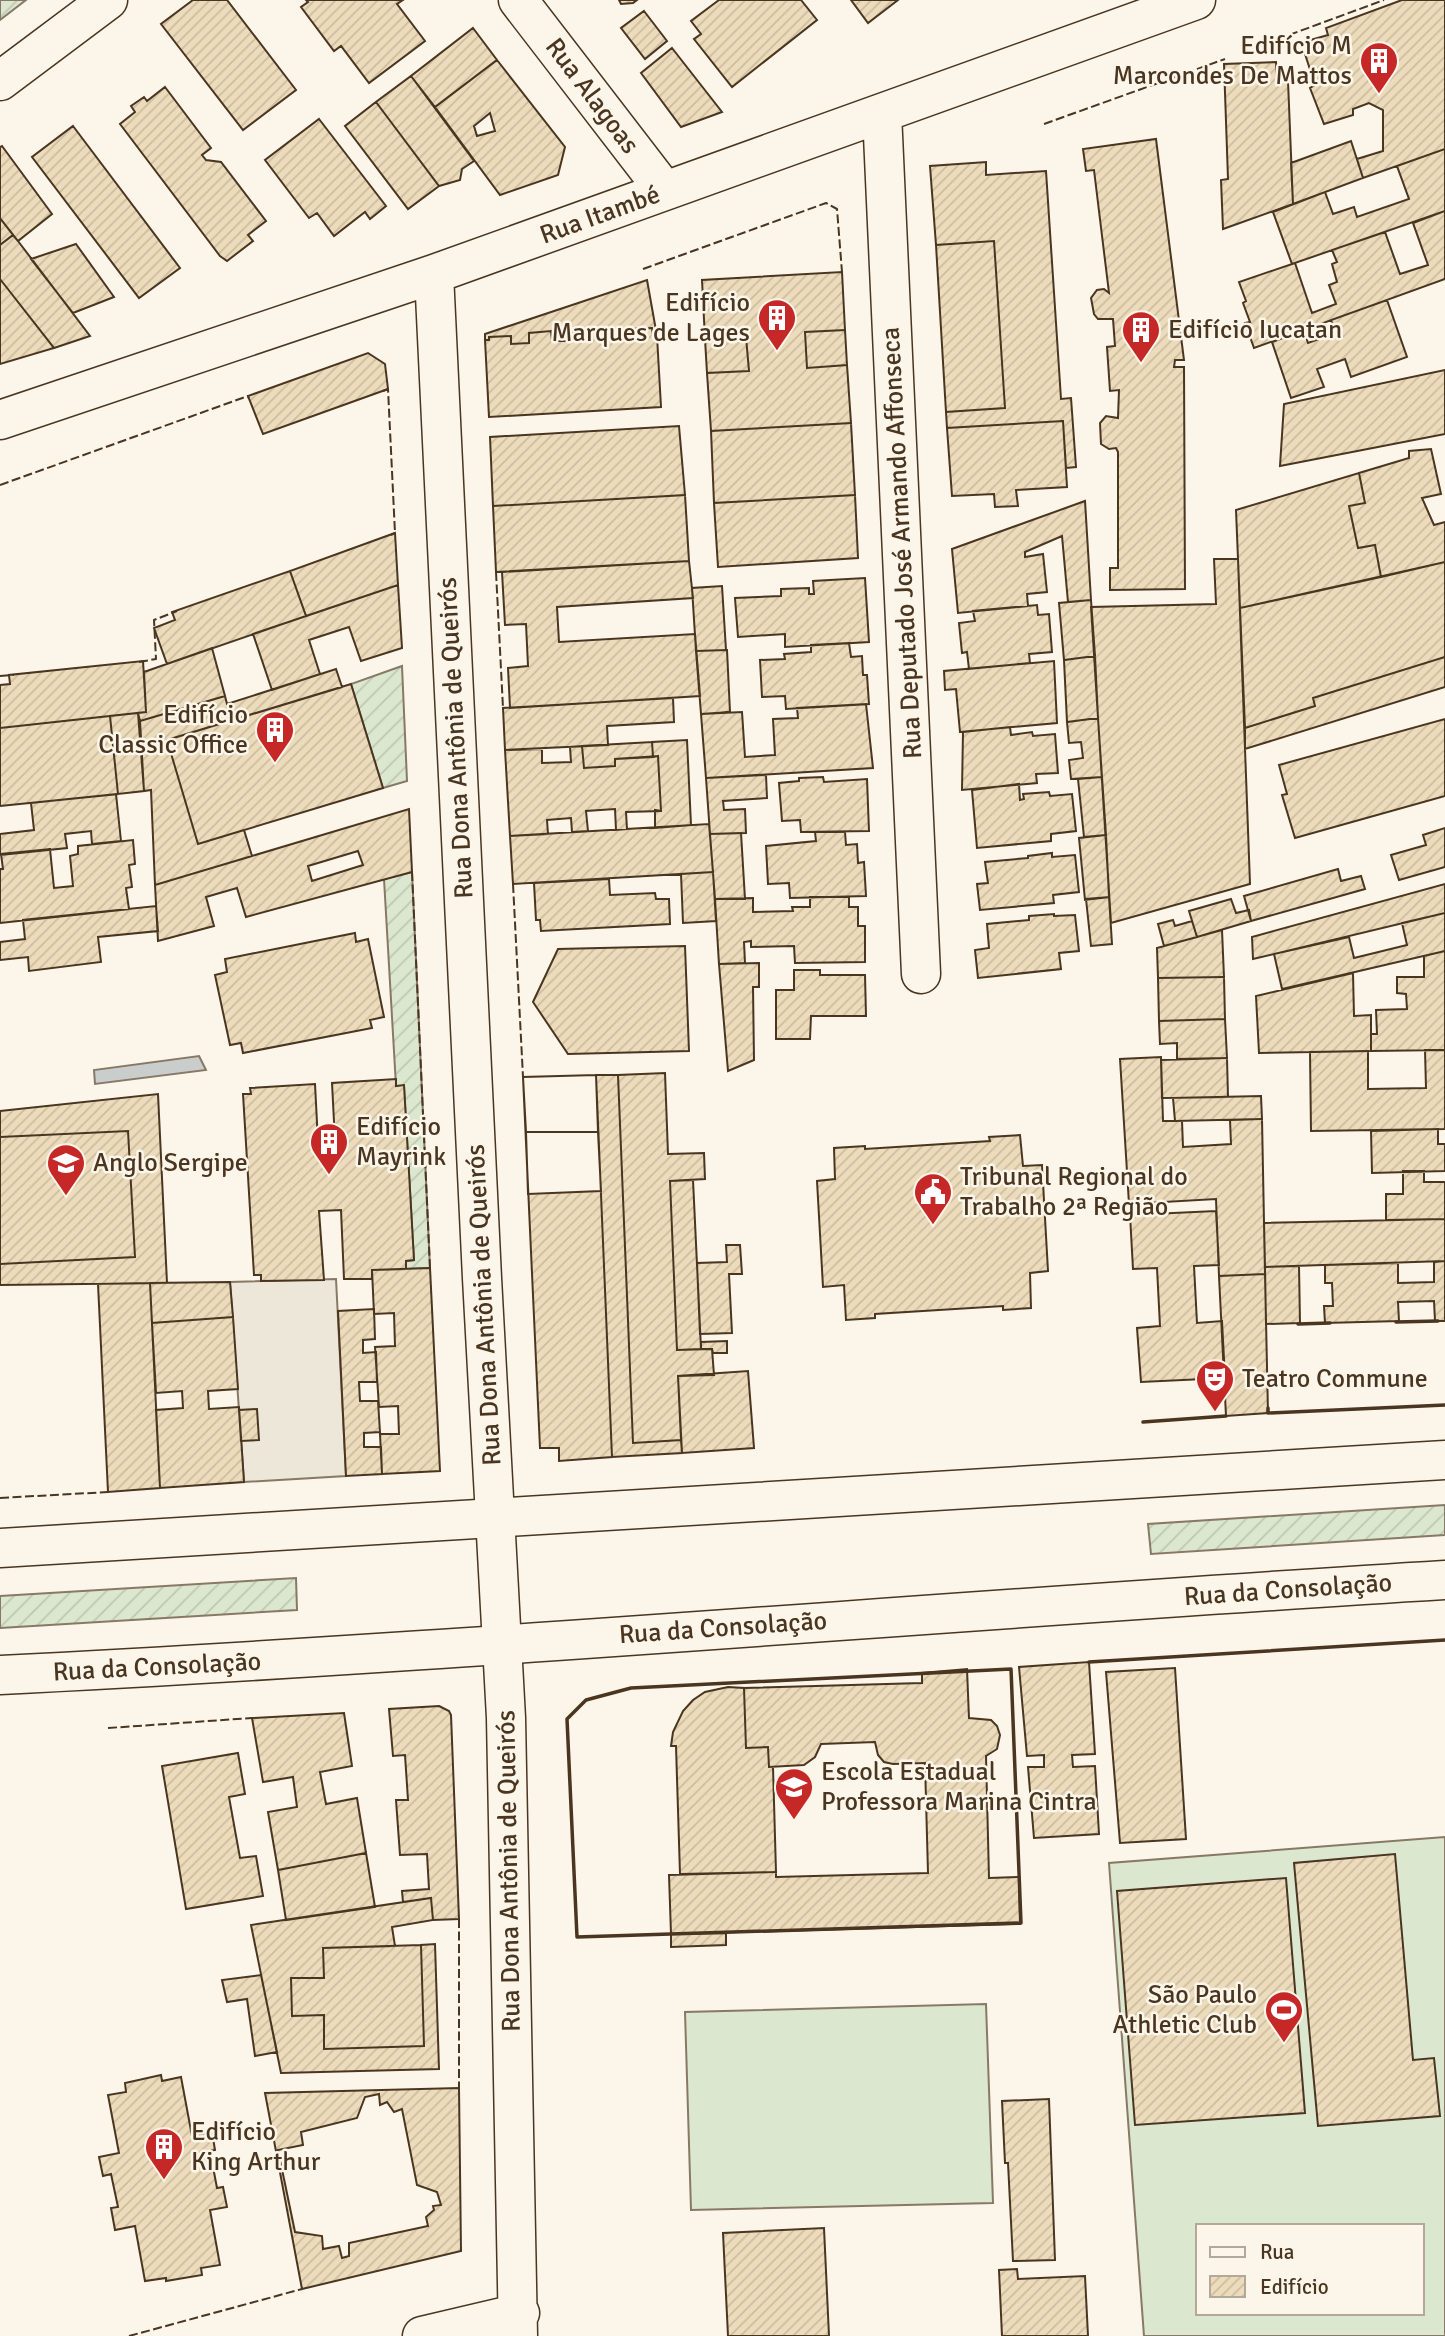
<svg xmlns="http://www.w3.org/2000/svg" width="1445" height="2336" viewBox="0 0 1445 2336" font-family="Signika,sans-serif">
	<defs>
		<pattern id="garden-furrows" width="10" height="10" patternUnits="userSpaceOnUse" patternTransform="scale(1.75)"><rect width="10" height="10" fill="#dce7d0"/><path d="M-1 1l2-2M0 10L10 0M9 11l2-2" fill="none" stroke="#bec7b2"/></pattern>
		<pattern id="building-hatch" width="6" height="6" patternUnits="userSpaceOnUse" patternTransform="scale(1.75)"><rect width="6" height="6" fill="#ecdcbc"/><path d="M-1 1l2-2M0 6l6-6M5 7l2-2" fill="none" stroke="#ccbda1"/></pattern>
	</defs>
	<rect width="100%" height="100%" fill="#fbf6e9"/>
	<path fill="#dce7d0" stroke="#887966" stroke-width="2" fill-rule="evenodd" d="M1445,1837V2336H1144L1109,1863ZM1198,2226H1422V2313H1198Z
		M986,2004L993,2203L691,2210L685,2012Z"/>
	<path fill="url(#garden-furrows)" stroke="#887966" stroke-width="2" d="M0,0H26L0,20Z
		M402,666L407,781L383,788L351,684Z
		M412,872L430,1268L406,1269V1261L414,1260L404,1086H396L384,879Z
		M1445,1505V1535L1151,1554L1148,1524Z
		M296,1578L297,1610L0,1628V1596Z"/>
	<path fill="#ede7d9" stroke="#887966" stroke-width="2" d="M336,1279L346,1476L244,1482L230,1282Z"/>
	<path fill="#c9cecd" stroke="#887966" stroke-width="2" d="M199,1056L206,1070L95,1084L94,1070Z"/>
	<path fill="url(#building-hatch)" stroke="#4a3520" stroke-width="2" fill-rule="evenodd" d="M193,0H227L296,90L243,130L161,24Z
		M306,0H403L397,4L425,41L369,83L341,46L334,51L301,7L308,2Z
		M619,0H637L633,3L621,4Z
		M719,0H801L817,20L732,87L694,39L701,34L691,21Z
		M851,0H898L868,23Z
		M1402,0H1445V149L1363,178L1357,159L1383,151V110L1369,103L1353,109V115L1324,124L1310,88L1315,85L1305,54L1310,51L1307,41L1328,35L1326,28Z
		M644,11L667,41L645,59L621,28Z
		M473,28L497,60L435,107L411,76Z
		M672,48L722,112L681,127L641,73Z
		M497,60L565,147L558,175L500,195L435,107ZM490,113L495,131L477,136L474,126Z
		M1276,62L1277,81H1288L1293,204L1223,229L1221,180L1228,179L1224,64Z
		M411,76L474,161L462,169L460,180L439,186L376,102Z
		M165,87L211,148L202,155L206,160L221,162L266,221L248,235L253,241L227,261L220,256L120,124L135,112L131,106L144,97L147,101Z
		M376,102L439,186L408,209L345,126Z
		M319,119L386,206L370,219L365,212L334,236L317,213L309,218L265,160Z
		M73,126L180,268L139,298L32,157Z
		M1156,139L1184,360H1175L1174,367H1184L1185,589L1110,590V568H1118V452L1116,448L1109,449L1101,444L1100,423L1106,416L1118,418L1119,390L1110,391L1107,347L1115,346L1113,319H1098L1094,314L1091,298L1097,290L1104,289L1109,293L1094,170L1086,171L1083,149Z
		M1351,141L1363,178L1293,204L1291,163Z
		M2,146L52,214L18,241L0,218V147Z
		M1445,149V211L1292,264L1273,212L1325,192L1333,214L1354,207L1357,217L1409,199L1397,166Z
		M986,162V175L1046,171L1061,399L1071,398L1076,467L1066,468L1063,421L947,428L946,412L1005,408L994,241L936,245L930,166Z
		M1445,211V279L1254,348L1245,323L1250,322L1243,303L1246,301L1239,282L1295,263L1312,313L1336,304L1329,285L1337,282L1332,264L1337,262L1332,250L1385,232L1400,274L1428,265L1413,223Z
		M0,218L13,235L0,245Z
		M13,235L18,241L90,336L54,348L0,279V245Z
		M994,241L1005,408L946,412L936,245Z
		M76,244L114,297L73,313L31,259Z
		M842,272L845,330L805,332L807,368L847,365L851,423L711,431L707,373L749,371L746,337L705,339L702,280Z
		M0,279L54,348L0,364Z
		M647,280L657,336H653L652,328L629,329V338L612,339V330L569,332V341H552L551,331L529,333V343L511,344V336L489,337V340H485V334Z
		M1387,300L1407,357L1351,377L1345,359L1317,369L1324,387L1291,398L1272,342L1304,330L1308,343L1336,333L1331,320Z
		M652,328L653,336H657L661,407L489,417L485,340H489V337L511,336V344L529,343V333L551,331L552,341H569V332L612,330V339L629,338V329Z
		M845,330L847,365L807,368L805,332Z
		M746,337L749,371L707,373L705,339Z
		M368,353L385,364L388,389L263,434L248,396Z
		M1445,370V434L1280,466L1284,404Z
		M1063,421L1067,487L1016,490L1018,506L995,507L994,494L952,496L947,428Z
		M851,423L855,495L714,503L711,431Z
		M679,426L685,495L493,506L490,437Z
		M1431,449L1441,494L1422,498L1434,525L1445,522V562L1381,577L1375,545L1358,548L1349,506L1365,503L1359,473L1409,458V451Z
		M1359,473L1365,503L1349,506L1358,548L1375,545L1381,577L1240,608L1236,510Z
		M685,495L689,561L496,572L493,506Z
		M855,495L858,558L718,567L714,503Z
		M1085,501L1091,600L1068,602L1062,536L1025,552V557L1043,554L1047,592L1027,594L1028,606L958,613L952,549Z
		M395,533L398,585L306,616L290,571Z
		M1214,559H1238L1250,884L1111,923L1091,607L1216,604Z
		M689,561L693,598L557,607L559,642L695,634L700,696L510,708L508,668L528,666L526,624L505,625L502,572Z
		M1445,562V657L1313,698L1315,706L1245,728L1240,608Z
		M290,571L306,616L167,664L154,628L175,620L172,612Z
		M865,578L869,642L785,647V634L738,637L735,598L781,596V589L809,588V594H814L813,581Z
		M398,585L402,648L361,661L349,627L309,640L320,674L272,690L253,634Z
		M722,586L726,650L696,651L692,588Z
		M1091,600L1095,656L1064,660L1059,603Z
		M1037,605L1038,615L1049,614L1052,652L1029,654L1030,663L969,669L967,652L962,653L959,623L975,621L973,611Z
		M849,643L851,657L862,656L863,675H867L869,704L786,709L785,696L762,697L760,660L785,659L784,654L811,652V645Z
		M212,648L225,696L140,721L138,713L146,712L144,672Z
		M727,650L730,712L701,714L696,651Z
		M1095,656L1098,718L1067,722L1064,660Z
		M1445,657V687L1245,749V728L1315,706L1313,698Z
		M143,661L146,712L0,728V685L10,684L9,675Z
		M1054,661L1057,723L960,732L956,689L945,690L944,671Z
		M336,669L342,687L167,740L198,844L244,830L252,856L155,885L151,790L144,791L140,721L225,696L227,704Z
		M351,684L383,788L198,844L167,740Z
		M673,698L674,722L607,726L608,745L505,750L503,708Z
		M866,704L873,768L706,778L701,714L742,712L745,757L775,755L773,719L798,718L797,708Z
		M138,713L144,791L118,794L110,716Z
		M110,716L118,794L0,806V728Z
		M1098,718L1102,777L1071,779L1069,760L1083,758L1081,742L1069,743L1067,722Z
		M1445,719V796L1295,838L1282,795L1287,794L1279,765Z
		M1010,727L1011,735L1032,732L1033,736L1055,734L1058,773L1036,774L1037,783L962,790L963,732Z
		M687,740L691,825L655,828V810L661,811L658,756L653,757L652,742Z
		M652,742L653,757L615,759V766L584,768L582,746Z
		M582,746L584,768L615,766V759L658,756L661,811L626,812L627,829L616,830L615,809L586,811L588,831L572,832L571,818L547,820L548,834L510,836L505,750L542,749V763L571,762L570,747Z
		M766,775L767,798L723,801L724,810L745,809L746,833L710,834L706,778Z
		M823,777L824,782L867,779L869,831L801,832L800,820L782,821L779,783L799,781V778Z
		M1102,777L1106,835L1084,837L1078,779Z
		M1019,784L1020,800L1024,799L1023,794L1049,792L1050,796L1072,794L1076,831L1051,834V841L977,848L972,790Z
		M116,794L121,841L92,844L91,831L65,834L67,848L0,855V834L34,830L31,803Z
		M409,809L412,872L246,917L237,888L206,897L214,926L158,941L155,885ZM358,851L363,865L312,881L308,866Z
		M709,824L713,872L513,884L510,836Z
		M1445,828V867L1399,880L1391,855L1426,845L1423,835Z
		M815,832H845L846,845L857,844L858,863L864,862L866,896L790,898L789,883L768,884L766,846L816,841Z
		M741,833L745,899H715L710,834Z
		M1106,835L1109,897L1085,900L1079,838Z
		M133,840L135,864L129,865L132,887L126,888L129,909L0,923V869H3L1,854L50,849L54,888L73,886L70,856L78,854V846Z
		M1052,853V857L1075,855L1079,892L1053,895L1054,903L980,910L977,884L988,883L985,862L1028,858V856Z
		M1338,869L1341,881L1361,876L1365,889L1251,921L1244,896Z
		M713,872L716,921L683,923L681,874Z
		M609,879L610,895L655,893L656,899H669L670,924L541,931L540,920H536L534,883Z
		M1445,884V913L1253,959L1252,937Z
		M810,897H849V907H858V926H865V962L795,963L794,946L751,947V941L744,942L745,963L719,964L715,899L753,898V912L793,911L792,907H810Z
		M1109,897L1112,944L1091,946L1086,899Z
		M1231,899L1236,913L1249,910L1251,921L1197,937L1189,911Z
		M156,906L158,931L98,937L101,962L29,971L28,957L0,960V942L25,939L23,920Z
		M1445,913V951L1282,989L1274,954L1349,937L1354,958L1407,945L1402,923Z
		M1054,914V916L1075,915L1079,951L1059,953L1061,969L978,978L975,950L989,948L987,924L1029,920V916Z
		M1173,920L1175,926L1192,921L1197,937L1164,946L1158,924Z
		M1222,930L1224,977L1158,978L1157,948Z
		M355,933L356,942L368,939L384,1017L370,1020L372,1028L243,1053L241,1043L230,1045L215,975L227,972L225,959Z
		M685,946L689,1051L568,1054L533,1002L558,949Z
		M1445,951V1050L1371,1051V1034H1377L1376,1010L1407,1009L1406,994L1397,993V977H1424V956Z
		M759,963V987H753L754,1060L728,1071L719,964Z
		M794,970H820V975H865L866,1016H811L810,1039H776V990H794Z
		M1353,973L1354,1016L1371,1015V1051L1259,1053L1256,996Z
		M1224,977L1225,1019L1159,1021L1158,978Z
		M1225,1019L1227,1058L1177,1059V1043L1160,1044L1159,1021Z
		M1425,1050H1445V1129L1311,1131L1310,1052L1368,1051V1089L1426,1088Z
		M1161,1057L1163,1121H1182L1183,1147L1231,1144L1230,1120L1262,1119L1265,1274L1219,1276L1216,1199L1129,1204L1120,1059Z
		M1227,1058L1228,1097L1162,1098L1161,1060Z
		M665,1073L668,1154L704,1153L705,1179L670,1181L677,1350L712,1349L714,1375L678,1376L681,1440L633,1443L618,1075Z
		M596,1075H618L633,1443L681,1440L682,1453L612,1457Z
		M596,1075L612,1457L559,1461V1448H540L523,1077Z
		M596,1075L598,1132H526L523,1077Z
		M396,1079V1086L404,1085L414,1260L406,1261V1269L372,1270V1279H344L341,1210L319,1211L324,1280L261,1281V1275H254L243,1094H251L250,1088L315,1084L318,1142L335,1141L332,1083Z
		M158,1094L167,1283L0,1285V1264L135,1257L128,1131L0,1137V1111Z
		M1261,1096L1262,1119L1175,1121L1173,1098Z
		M1438,1129V1144H1445V1171L1372,1173L1371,1131Z
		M128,1131L135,1257L0,1264V1137Z
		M526,1132H598L601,1191L528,1194Z
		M1020,1135L1023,1166L1042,1165L1048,1271L1030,1273L1031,1308L1003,1310V1306L875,1314V1318L846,1320L844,1285L823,1287L817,1181L835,1179L834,1148L865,1146V1149L990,1141L989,1137Z
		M1403,1171H1424V1182H1445V1219L1386,1220V1194H1403Z
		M693,1180L701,1349L677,1350L670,1181Z
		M1216,1211L1219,1265L1194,1266L1197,1323L1222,1321L1225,1378L1141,1382L1137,1328L1160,1326L1157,1268L1133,1269L1130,1215Z
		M1445,1219V1261L1265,1267L1264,1223Z
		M726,1245H740L742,1274H729L732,1333L700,1334L697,1263L727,1262Z
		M1445,1261V1321H1435L1434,1301L1398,1302L1399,1321L1325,1323L1324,1306H1333L1332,1283H1325V1265L1398,1263V1283L1434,1282V1262Z
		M1299,1266L1300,1323L1266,1324L1265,1267Z
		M430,1268L440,1471L382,1474L380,1434H399L398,1406L379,1407L375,1347L395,1346L394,1313L374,1314L372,1270Z
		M1265,1274L1268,1413L1226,1416L1219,1276Z
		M230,1282L233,1317L152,1323L150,1283Z
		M150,1283L160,1488L108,1492L98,1284Z
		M374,1309L375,1339L363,1340V1353L376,1352L377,1382H359L360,1401H378L380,1432L364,1433V1447H381L382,1474L346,1476L338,1311Z
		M233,1317L238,1389L208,1391L209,1409L239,1407L244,1482L160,1488L156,1410L183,1408L182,1391L156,1393L152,1323Z
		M727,1341V1353H713L712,1349H701V1342Z
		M748,1371L754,1448L682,1453L678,1376Z
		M257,1409L259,1440L241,1441L239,1410Z
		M1089,1662L1095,1754L1072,1755L1073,1767L1095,1766L1099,1834L1034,1838L1028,1767H1044V1755L1027,1756L1019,1667Z
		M1175,1668L1186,1839L1120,1843L1106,1672Z
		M967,1669L969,1718L991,1720L997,1726L1000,1735L997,1749L986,1756L989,1878L1019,1877L1020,1924L671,1934L669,1875L776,1872V1877L928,1873L925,1763L893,1764L884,1762L878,1755L875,1742L821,1744L815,1757L804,1765L769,1767L768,1747L746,1748L744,1688L922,1683V1673Z
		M728,1687L744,1688L746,1748L768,1747L769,1767H773L776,1872L680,1874L676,1746H671L673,1732L683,1711L693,1700L705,1692Z
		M439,1706L449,1711L451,1715L459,1919L433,1920L431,1898L403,1902L402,1891L429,1889L427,1854L400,1855L396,1800H408L405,1755L393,1756L389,1709Z
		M344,1713L352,1766L320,1772L326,1804L357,1798L366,1853L278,1870L268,1812L297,1807L293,1777L263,1782L252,1718Z
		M238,1753L245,1794L229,1797L240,1858L256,1856L263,1896L186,1909L162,1766Z
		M366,1853L375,1907L286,1920L278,1870Z
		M1395,1854L1413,2060L1434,2058L1440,2116L1318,2126L1294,1863Z
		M1286,1878L1305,2113L1135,2125L1117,1891Z
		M431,1898L433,1920L392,1927L395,1946L323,1948L324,1978H291L292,2016L324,2015V2049L424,2046L421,1945L435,1944L439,2069L281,2073L251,1925Z
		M726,1933V1945L671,1947V1934Z
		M421,1945L424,2046L324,2049V2015L292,2016L291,1978H324L323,1948Z
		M261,1975L277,2052L255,2056L247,1999L227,2002L222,1980Z
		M161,2075L162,2081L181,2077L192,2136L212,2132L215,2150L210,2151L217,2188L223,2187L227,2207L210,2210L220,2265L201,2268L202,2275L166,2281V2278L145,2281L135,2226L115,2230L111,2208L118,2207L111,2174L103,2176L99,2157L119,2153L108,2095L126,2092L125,2083Z
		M459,2088L461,2251L302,2289L265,2093Z
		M379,2094L380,2105L387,2102L394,2112L402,2109L417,2185L437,2192L441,2205L433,2206L434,2210L426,2217L428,2226L349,2243V2256L342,2258L339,2246L323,2249L322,2236L295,2232L278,2150L303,2145L301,2132L357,2118L365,2097Z
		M1049,2099L1055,2260L1013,2261L1008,2163H1005L1002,2101Z
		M824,2228L829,2336H728L723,2233Z
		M1017,2269L1018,2279L1085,2276L1088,2336H1002L999,2270Z"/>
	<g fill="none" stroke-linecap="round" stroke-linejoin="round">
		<defs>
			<path id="minor" d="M518,0L665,191
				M882,113L921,974
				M434,274L482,1278L506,1718L518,2336
				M0,420L434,274L1196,0
				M422,2336L520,2313"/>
			<path id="tertiary" d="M0,81L108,0"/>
			<path id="primary" d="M0,1548L1445,1460
				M0,1675C482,1651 963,1609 1445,1580"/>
		</defs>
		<use href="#minor" stroke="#4a3520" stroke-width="41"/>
		<use href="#tertiary" stroke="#4a3520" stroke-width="41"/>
		<use href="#primary" stroke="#4a3520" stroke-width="41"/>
		<use href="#minor" stroke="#fbf6e9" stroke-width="38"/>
		<use href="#tertiary" stroke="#fbf6e9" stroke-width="38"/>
		<use href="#primary" stroke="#fbf6e9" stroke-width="38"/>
		<path stroke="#4a3520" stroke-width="2" stroke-dasharray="9 3.5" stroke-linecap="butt" d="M1289,35L1384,0
			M1044,124L1225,59
			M643,269L826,203L837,209L842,272
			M383,391L388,389L395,533L391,535
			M0,485L248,396L249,399
			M496,572L503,708
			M139,662L156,659L154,620L177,611
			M0,676L14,675
			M412,872L430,1268
			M513,884L523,1077
			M0,1498L108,1492V1488
			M108,1728L252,1718
			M459,1919V2088
			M129,2336L302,2289"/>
		<path stroke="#4a3520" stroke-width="3.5" d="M1396,1322L1438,1321
			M1298,1324L1330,1323
			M1268,1408V1413L1445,1405
			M1143,1422L1226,1416
			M1089,1662L1445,1640
			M1011,1669L1021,1923L577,1937L567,1719L586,1700L631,1688Z"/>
	</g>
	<defs>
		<symbol id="building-pin" viewBox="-11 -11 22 30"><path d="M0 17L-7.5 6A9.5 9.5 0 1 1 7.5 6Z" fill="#c62828" stroke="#fbf6e9"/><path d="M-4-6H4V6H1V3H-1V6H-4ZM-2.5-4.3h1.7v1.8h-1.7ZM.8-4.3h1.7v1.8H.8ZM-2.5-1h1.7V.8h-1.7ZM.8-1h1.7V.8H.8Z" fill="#fff"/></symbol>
		<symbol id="school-pin" viewBox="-11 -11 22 30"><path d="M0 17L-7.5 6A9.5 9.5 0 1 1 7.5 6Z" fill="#c62828" stroke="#fbf6e9"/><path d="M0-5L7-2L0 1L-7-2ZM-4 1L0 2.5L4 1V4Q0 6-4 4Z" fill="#fff"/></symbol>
		<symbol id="civic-pin" viewBox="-11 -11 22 30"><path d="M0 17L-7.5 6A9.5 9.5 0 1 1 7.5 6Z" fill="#c62828" stroke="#fbf6e9"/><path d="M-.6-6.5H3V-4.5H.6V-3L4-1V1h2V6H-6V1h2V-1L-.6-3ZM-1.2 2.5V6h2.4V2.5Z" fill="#fff"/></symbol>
		<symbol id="theatre-pin" viewBox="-11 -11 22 30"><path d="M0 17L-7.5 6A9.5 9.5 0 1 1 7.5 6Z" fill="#c62828" stroke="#fbf6e9"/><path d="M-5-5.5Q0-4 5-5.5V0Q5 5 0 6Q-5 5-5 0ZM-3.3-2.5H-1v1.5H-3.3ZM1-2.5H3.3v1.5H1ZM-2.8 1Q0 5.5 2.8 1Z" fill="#fff"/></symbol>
		<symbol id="stadium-pin" viewBox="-11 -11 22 30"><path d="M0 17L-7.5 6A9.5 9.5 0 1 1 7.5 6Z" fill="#c62828" stroke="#fbf6e9"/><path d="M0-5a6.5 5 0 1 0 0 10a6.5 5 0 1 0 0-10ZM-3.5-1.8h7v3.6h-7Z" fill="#fff"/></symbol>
	</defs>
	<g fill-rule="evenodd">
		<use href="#building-pin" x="1357" y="39" width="44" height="60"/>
		<use href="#building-pin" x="755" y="296" width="44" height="60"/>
		<use href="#building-pin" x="1119" y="308" width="44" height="60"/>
		<use href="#building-pin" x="253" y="708" width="44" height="60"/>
		<use href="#building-pin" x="307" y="1120" width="44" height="60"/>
		<use href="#school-pin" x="44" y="1141" width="44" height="60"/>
		<use href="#civic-pin" x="911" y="1170" width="44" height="60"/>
		<use href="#theatre-pin" x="1193" y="1357" width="44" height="60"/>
		<use href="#school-pin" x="772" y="1765" width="44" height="60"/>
		<use href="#stadium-pin" x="1262" y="1988" width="44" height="60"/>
		<use href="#building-pin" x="142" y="2125" width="44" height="60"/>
	</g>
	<g text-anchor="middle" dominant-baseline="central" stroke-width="5" stroke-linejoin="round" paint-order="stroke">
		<g font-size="26" fill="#4a3520" stroke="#fbf6e9" text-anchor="start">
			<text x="1352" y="46" text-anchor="end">Edifício M<tspan x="1352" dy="30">Marcondes De Mattos</tspan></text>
			<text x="750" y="303" text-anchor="end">Edifício<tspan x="750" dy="30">Marques de Lages</tspan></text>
			<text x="1168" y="330">Edifício Iucatan</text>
			<text x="248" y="715" text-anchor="end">Edifício<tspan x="248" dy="30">Classic Office</tspan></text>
			<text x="356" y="1127">Edifício<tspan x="356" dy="30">Mayrink</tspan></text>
			<text x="93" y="1163">Anglo Sergipe</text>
			<text x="960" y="1177">Tribunal Regional do<tspan x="960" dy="30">Trabalho 2ª Região</tspan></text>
			<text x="1242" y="1379">Teatro Commune</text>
			<text x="821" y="1772">Escola Estadual<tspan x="821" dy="30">Professora Marina Cintra</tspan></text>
			<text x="1257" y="1995" text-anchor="end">São Paulo<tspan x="1257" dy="30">Athletic Club</tspan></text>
			<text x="191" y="2132">Edifício<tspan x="191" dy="30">King Arthur</tspan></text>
		</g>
		<g font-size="26" fill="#4a3520" stroke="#fbf6e9">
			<text transform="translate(592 96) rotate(53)">Rua Alagoas</text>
			<text transform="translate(600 215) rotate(-20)">Rua Itambé</text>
			<text transform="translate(902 543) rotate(-93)">Rua Deputado José Armando Affonseca</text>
			<text transform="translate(456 738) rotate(-93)">Rua Dona Antônia de Queirós</text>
			<text transform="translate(484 1305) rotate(-93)">Rua Dona Antônia de Queirós</text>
			<text transform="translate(1288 1590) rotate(-4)">Rua da Consolação</text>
			<text transform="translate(723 1628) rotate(-4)">Rua da Consolação</text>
			<text transform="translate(157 1667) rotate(-3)">Rua da Consolação</text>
			<text transform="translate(509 1871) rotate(-91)">Rua Dona Antônia de Queirós</text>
		</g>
	</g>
	<rect x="1196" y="2224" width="228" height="91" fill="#fbf6e9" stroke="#b4a999" stroke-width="2"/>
	<rect x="1210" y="2247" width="35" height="10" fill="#fbf6e9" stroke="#b4a999" stroke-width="2"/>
	<text x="1260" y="2259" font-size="21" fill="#4a3520">Rua</text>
	<rect x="1210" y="2276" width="35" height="21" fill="url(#building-hatch)" stroke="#b4a999" stroke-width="2"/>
	<text x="1260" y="2294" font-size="21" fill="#4a3520">Edifício</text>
</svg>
